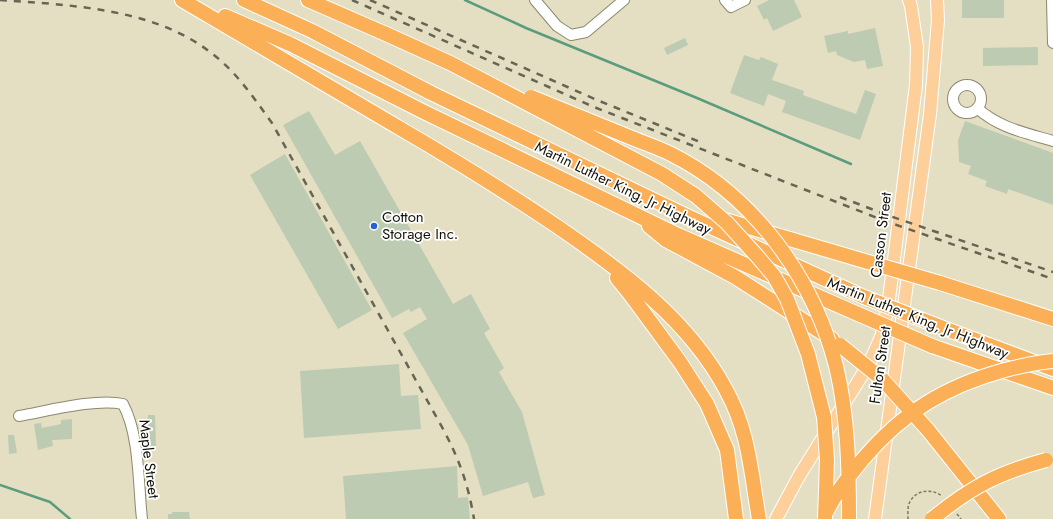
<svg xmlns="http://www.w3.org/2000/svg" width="1053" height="519" viewBox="0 0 1053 519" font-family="Jost,sans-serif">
	<rect width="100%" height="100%" fill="#e4dfc3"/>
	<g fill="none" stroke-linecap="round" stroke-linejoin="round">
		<path stroke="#5a9d7d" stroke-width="2.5" d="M465,0L526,28L697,98L851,164
			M0,485L50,502L70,519"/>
	</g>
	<path fill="#bccbb1" d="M769,0H794L802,17L773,31L767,18L764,20L757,6Z
		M962,0H1004V18H962Z
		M875,28L883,66L867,69L865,60L854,62L837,55L836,51L828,53L824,36L848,31V34Z
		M685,38L688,45L667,55L664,48Z
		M1038,47V65L983,66V48Z
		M744,55L759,60L761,57L778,64L772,80L804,91L803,95L856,114L865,90L876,94L860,140L782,112L786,101L768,94L764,106L730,93Z
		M309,111L335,155L360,141L453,304L471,294L490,329L484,333L504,368L499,372L522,412L545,495L533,498L528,482L483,496L468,445L403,333L427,319L420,307L411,312L409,309L392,318L283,125Z
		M965,121L1053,153V205L1008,189L1007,194L985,186L987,181L968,174L971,166L959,162L958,140Z
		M285,154L372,310L338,329L250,175Z
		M399,364L401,396L418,395L421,429L304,438L300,371Z
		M148,415H155L156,446H149Z
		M72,419V439L52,440L53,446L38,450L34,424L41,423L42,428L61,424V420Z
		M8,435H14L17,453L9,454Z
		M457,466L458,498L468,497L470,519H346L343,476Z
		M172,512H189L190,519H168V514H172Z"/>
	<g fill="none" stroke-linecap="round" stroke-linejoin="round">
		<defs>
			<path id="minor" d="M535,0L557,26L571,35L586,32L624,0
				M725,0L731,7L745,0
				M1052,0L1053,43
				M953 99a14 14 0 1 1 28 0a14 14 0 1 1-28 0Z
				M977,108C999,128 1026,133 1053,141
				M19,416C48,411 96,398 123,404C140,436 138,484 142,519"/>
			<path id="major" d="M776,519L799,476L869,364L881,337L888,307L916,85L917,47L911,6L909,0
				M875,519L930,114L938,20L937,0"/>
			<path id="highway" d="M182,0C254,42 325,84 396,126C451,158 505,191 558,227C622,271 689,320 726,390C749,431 751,473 759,519
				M244,0L312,31L431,93L689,217L864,297
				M308,0L386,34
				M225,16L290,44L422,111L680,236L858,314
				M718,218L868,262
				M649,226L666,240L735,277L832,339
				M617,278L630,294L680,362L707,404L727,450L736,519
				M940,283L1053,319
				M938,326L1053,369
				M932,346L1053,388
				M928,430L999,519"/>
		</defs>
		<use href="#minor" stroke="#8c886e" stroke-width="12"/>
		<use href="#major" stroke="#fff" stroke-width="14"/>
		<use href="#highway" stroke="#fff" stroke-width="16"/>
		<path stroke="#7b7865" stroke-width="1.5" stroke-dasharray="3 2" stroke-linecap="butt" d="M957,514L961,519
			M908,519C908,513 907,505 911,500C918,489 933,489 942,496"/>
		<use href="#minor" stroke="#fff" stroke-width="10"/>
		<use href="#major" stroke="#fdd09b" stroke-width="12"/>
		<use href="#highway" stroke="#fbb058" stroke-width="14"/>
		<path stroke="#676453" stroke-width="2.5" stroke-dasharray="7 7" stroke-linecap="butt" d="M0,0C69,5 153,8 210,52C236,71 253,97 272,123L442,427C459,459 468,483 474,519
			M352,0L594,107L885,221L1053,279
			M370,0L597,100L700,142
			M840,197L887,215L1053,272"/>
		<defs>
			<path id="highway-bridge" d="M386,34L450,63L662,174L696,196L727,223L757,256L774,276L787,299L808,354L824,417L827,460L825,519
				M531,97C563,110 595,123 627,136C641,142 657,147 671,154C754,196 813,277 836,366C848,416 849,468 849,519
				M868,262L940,283
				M864,297L938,326
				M858,314L932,346
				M840,345L882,379L928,430
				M827,511C836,492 850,475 863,459C903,412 946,386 1005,370C1021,366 1037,362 1053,361
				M932,519C971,487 998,473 1046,460"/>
		</defs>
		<use href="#highway-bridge" stroke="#fff" stroke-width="16" stroke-linecap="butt"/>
		<use href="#highway-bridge" stroke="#fbb058" stroke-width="14"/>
	</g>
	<circle fill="#2762cf" stroke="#fff" stroke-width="1.5" cx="374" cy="226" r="4"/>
	<g text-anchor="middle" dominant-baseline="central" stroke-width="3.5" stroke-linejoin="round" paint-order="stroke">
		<g font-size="15" fill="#141309" stroke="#fff">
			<text transform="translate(623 188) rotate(26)">Martin Luther King, Jr Highway</text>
			<text transform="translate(881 235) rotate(-83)">Casson Street</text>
			<text transform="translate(918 318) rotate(22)">Martin Luther King, Jr Highway</text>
			<text transform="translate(880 365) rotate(-82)">Fulton Street</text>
			<text transform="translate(149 459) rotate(83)">Maple Street</text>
		</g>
		<g font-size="15" fill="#141309" stroke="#fff" text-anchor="start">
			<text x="382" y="217">Cotton<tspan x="382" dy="17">Storage Inc.</tspan></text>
		</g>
	</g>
</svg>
